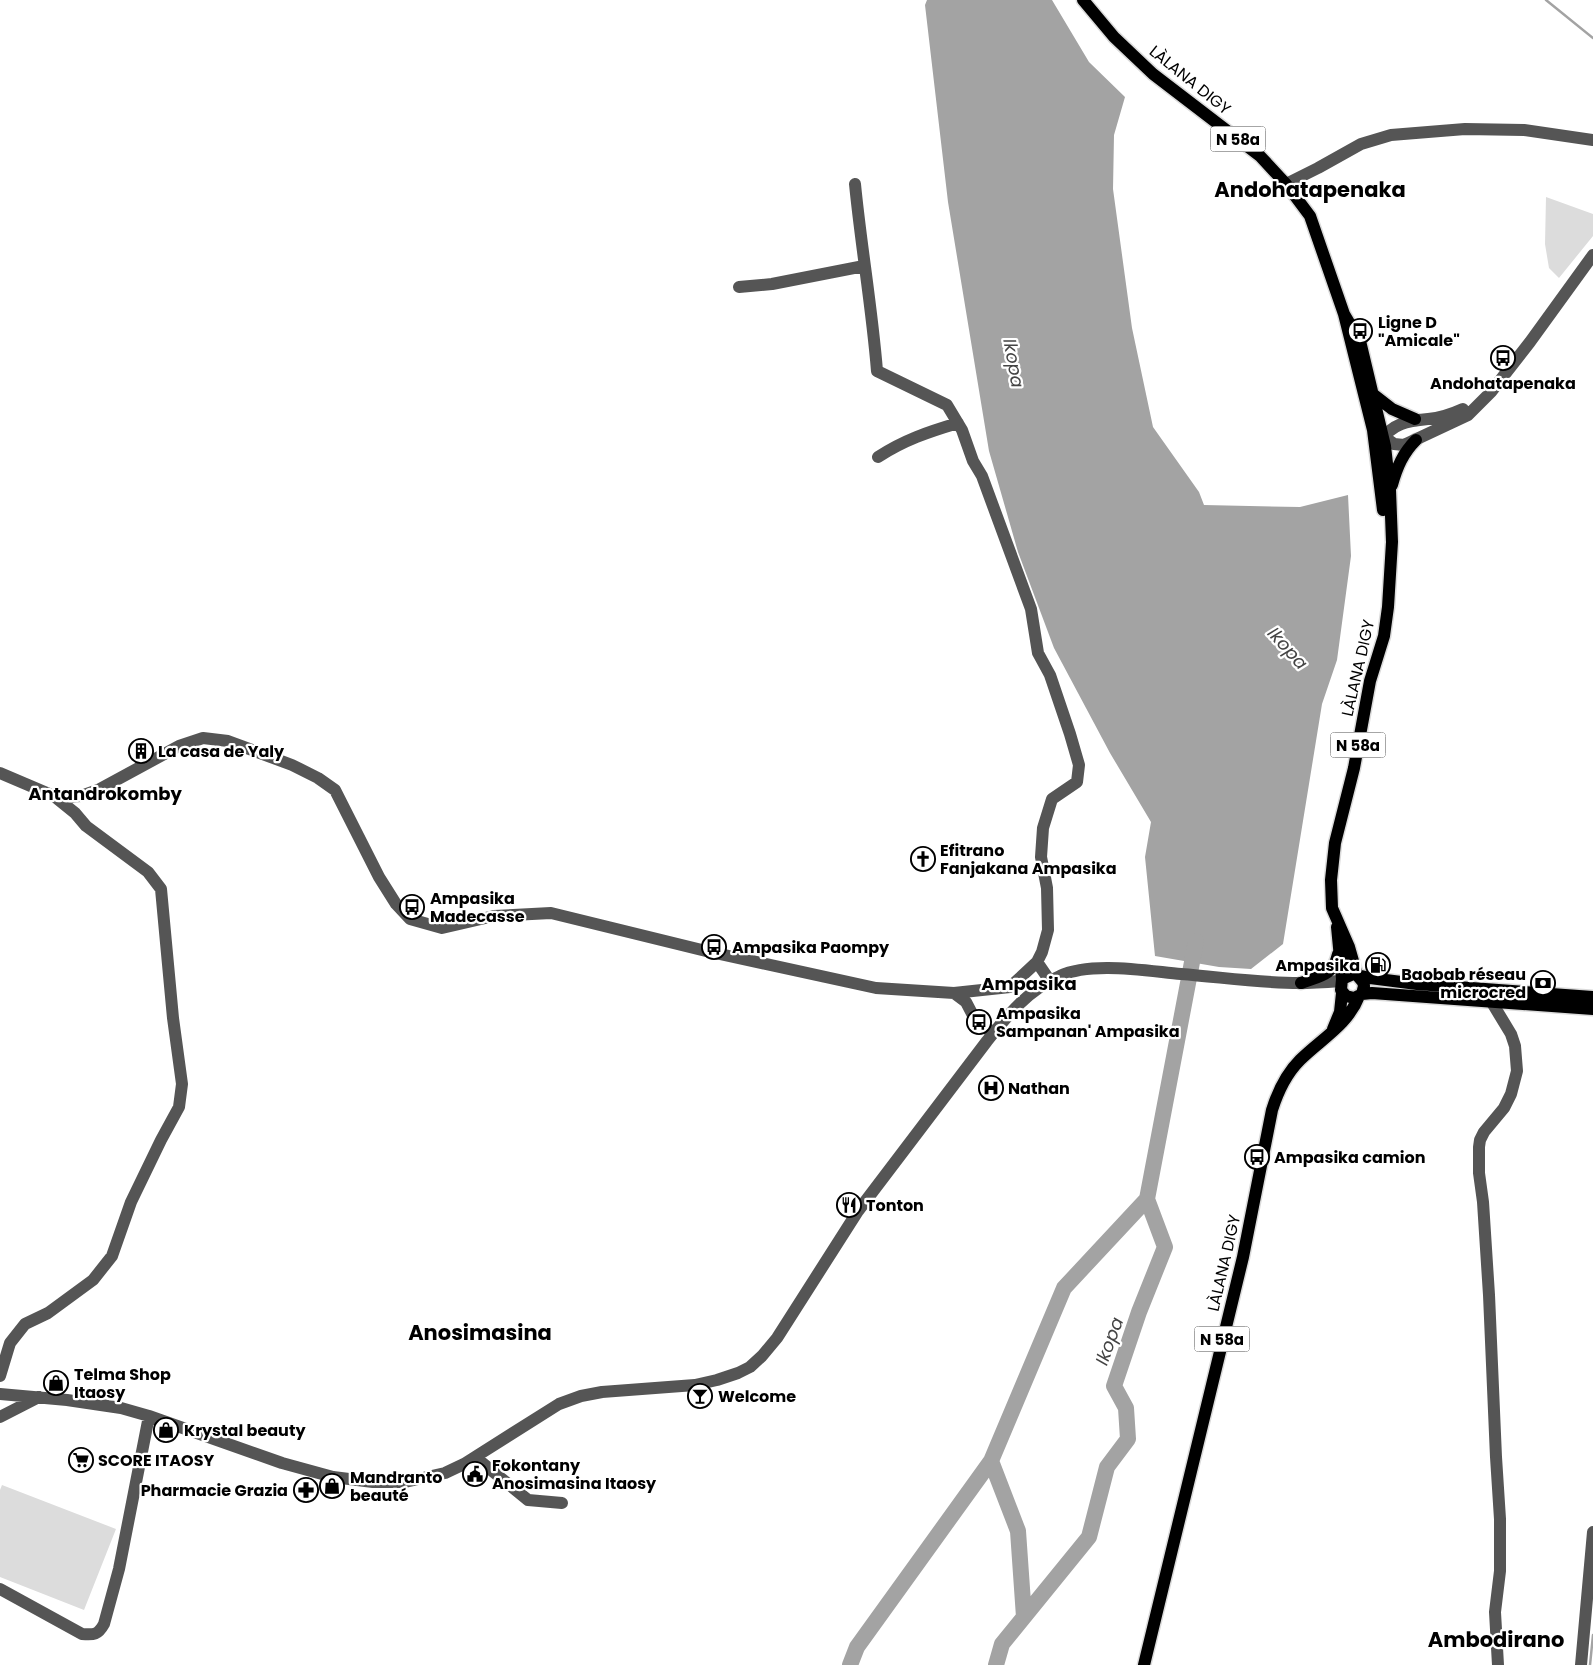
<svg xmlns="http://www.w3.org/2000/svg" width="1593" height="1665" viewBox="0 0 1593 1665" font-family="Poppins,sans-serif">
	<rect width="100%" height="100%" fill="#fff"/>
	<path fill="#dcdcdc" d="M1546,197L1593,214V236L1559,278L1549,268L1545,244Z
		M2,1485L116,1529L84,1610L0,1577V1490Z"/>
	<path fill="#a3a3a3" d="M927,0H1052L1089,62L1125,97L1114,135L1113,189L1132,328L1153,427L1199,492L1204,505L1300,507L1348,495L1351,556L1337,660L1322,704L1283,944L1251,969L1219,967L1155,956L1145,857L1151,822L1110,753L1054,648L1018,552L989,451L948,202L925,5Z"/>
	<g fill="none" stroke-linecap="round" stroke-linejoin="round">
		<path stroke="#a3a3a3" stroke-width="2.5" d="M1546,0L1593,38
			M1590,1665L1593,1635"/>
		<path stroke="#a3a3a3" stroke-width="16" d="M991,1461L1018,1531L1024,1617
			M850,1665L857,1647L991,1461L1064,1288L1147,1199
			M996,1665L1002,1644L1089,1537L1107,1467L1128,1439L1126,1408L1114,1386L1139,1312L1165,1247L1147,1199L1196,941"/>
		<defs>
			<path id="major" d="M1083,0L1114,37L1153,74L1260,156L1286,184L1310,216L1344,314L1373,430L1383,510
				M1344,314L1360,341L1385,446L1390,490L1392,542L1388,607L1384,636L1370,681L1354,768L1335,843L1331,880L1332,908L1349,947L1357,975L1363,982L1364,986L1362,994L1354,998L1346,996L1341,990L1342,979L1353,974L1370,978L1417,984L1593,997
				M1374,395L1392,409L1415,419
				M1392,485C1397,467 1403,453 1416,440
				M1337,927L1342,979
				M1301,983C1320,976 1333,976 1338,954
				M1362,994L1372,993L1593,1009
				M1333,1029L1340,1012L1342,993
				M1144,1665L1243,1257L1272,1110C1278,1091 1286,1074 1300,1060C1321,1039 1348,1025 1359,996"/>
		</defs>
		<use href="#major" stroke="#dbdbdb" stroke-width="15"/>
		<path stroke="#555" stroke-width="12" d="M855,184C861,246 872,308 877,371L947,405L962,430L973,461L982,476L1031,609L1038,653L1050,675L1070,734L1079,765L1077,782L1052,799L1043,828L1041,857L1047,888L1048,930L1042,952L1037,962L1050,981
			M1286,184L1318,168L1361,144L1391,135L1465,129L1524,130L1593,140
			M739,287L772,284L864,266
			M1377,432L1394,444L1404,445L1468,415L1491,392L1530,342L1593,255
			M1380,442C1392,423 1408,421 1428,419C1441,418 1452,414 1463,409
			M878,457C904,440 928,432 958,423
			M0,773L54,796L63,797L81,796L98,790L179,746L203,738L228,741L292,765L318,778L335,790L379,877L396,904L410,919L442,928L494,916L551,913L706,951L876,988L954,993L1010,987L1037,962
			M954,993L966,1002L978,1025L994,1032
			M1491,1001L1511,1034L1515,1046L1517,1071L1511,1094L1504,1108L1484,1132L1480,1140L1479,1147V1173L1483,1202L1489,1295L1496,1457L1500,1519V1571L1495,1612L1498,1665
			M0,1376L10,1343L25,1324L48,1313L93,1280L112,1256L131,1202L161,1140L179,1107L182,1084L173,1018L161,889L148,872L86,826L75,813L54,796
			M0,1394L67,1400L121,1408L149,1416L282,1463L333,1477L373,1482H405L445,1473L464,1464L559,1404L581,1396L602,1392L695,1385L717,1380L738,1373L750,1367L762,1356L777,1338L858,1211L987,1041C1007,1016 1029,989 1060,976C1091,961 1147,971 1181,974C1220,977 1260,983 1299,983C1313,983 1327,982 1341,981
			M0,1417L39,1397
			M475,1457L528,1500L562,1503
			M0,1589L82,1634C94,1635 98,1635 104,1624L119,1569L149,1416
			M1581,1665L1593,1532"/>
		<use href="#major" stroke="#000" stroke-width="12"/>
	</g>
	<defs>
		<symbol id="bus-ring" viewBox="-11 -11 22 22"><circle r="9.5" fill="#fff" stroke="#000" stroke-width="1.5"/><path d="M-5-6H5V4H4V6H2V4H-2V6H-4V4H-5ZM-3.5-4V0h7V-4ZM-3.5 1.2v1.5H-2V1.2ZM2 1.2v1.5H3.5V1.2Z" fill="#000"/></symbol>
		<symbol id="building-ring" viewBox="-11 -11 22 22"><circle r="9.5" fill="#fff" stroke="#000" stroke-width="1.5"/><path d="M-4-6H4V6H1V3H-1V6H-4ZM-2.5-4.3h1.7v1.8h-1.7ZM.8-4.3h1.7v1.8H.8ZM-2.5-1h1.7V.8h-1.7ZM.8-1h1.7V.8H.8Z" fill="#000"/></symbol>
		<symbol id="church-ring" viewBox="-11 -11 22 22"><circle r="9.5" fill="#fff" stroke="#000" stroke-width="1.5"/><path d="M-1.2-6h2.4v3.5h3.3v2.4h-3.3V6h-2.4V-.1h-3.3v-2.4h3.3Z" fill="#000"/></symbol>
		<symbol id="fuel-ring" viewBox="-11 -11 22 22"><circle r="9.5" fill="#fff" stroke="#000" stroke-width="1.5"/><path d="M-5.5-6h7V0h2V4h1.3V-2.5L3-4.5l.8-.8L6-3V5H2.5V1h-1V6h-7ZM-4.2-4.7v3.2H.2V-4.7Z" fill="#000"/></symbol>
		<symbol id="bank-ring" viewBox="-11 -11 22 22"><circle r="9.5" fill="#fff" stroke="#000" stroke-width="1.5"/><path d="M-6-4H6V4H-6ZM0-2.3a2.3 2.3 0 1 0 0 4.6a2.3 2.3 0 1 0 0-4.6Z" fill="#000"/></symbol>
		<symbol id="hospital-ring" viewBox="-11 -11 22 22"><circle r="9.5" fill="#fff" stroke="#000" stroke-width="1.5"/><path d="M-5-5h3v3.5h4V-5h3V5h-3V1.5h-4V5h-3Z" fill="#000"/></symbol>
		<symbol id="restaurant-ring" viewBox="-11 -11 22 22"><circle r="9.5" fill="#fff" stroke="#000" stroke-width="1.5"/><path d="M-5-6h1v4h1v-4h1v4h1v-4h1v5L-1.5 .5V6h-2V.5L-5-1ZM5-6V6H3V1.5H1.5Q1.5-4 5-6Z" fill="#000"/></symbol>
		<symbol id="shop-ring" viewBox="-11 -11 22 22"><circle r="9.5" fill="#fff" stroke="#000" stroke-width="1.5"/><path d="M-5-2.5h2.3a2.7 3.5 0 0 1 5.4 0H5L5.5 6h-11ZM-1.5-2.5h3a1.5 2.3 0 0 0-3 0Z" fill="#000"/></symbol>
		<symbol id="bar-ring" viewBox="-11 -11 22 22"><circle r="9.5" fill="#fff" stroke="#000" stroke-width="1.5"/><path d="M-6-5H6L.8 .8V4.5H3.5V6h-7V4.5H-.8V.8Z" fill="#000"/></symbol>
		<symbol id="supermarket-ring" viewBox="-11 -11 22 22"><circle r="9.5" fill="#fff" stroke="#000" stroke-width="1.5"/><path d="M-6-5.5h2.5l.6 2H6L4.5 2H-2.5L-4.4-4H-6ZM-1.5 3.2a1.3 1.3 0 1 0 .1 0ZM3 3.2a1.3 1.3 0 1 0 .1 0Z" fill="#000"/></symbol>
		<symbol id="civic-ring" viewBox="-11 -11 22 22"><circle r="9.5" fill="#fff" stroke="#000" stroke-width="1.5"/><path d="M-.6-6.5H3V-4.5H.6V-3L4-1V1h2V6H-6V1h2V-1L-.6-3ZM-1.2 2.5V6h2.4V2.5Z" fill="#000"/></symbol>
		<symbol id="pharmacy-ring" viewBox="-11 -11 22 22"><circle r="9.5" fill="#fff" stroke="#000" stroke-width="1.5"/><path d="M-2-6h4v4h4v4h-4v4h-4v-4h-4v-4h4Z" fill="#000"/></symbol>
	</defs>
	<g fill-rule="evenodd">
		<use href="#bus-ring" x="1346" y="317" width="28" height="28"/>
		<use href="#bus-ring" x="1489" y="344" width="28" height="28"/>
		<use href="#building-ring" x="127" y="737" width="28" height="28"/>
		<use href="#church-ring" x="909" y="845" width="28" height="28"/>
		<use href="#bus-ring" x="398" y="893" width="28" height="28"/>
		<use href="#bus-ring" x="700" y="933" width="28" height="28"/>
		<use href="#fuel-ring" x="1364" y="951" width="28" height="28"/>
		<use href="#bank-ring" x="1529" y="969" width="28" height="28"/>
		<use href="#bus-ring" x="965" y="1008" width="28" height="28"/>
		<use href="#hospital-ring" x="977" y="1074" width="28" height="28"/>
		<use href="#bus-ring" x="1243" y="1143" width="28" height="28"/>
		<use href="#restaurant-ring" x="835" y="1191" width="28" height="28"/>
		<use href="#shop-ring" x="42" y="1369" width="28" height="28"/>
		<use href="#bar-ring" x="686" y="1382" width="28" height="28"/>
		<use href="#shop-ring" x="152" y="1416" width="28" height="28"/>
		<use href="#supermarket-ring" x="67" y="1446" width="28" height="28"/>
		<use href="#civic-ring" x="461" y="1460" width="28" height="28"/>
		<use href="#shop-ring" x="318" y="1472" width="28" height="28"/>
		<use href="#pharmacy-ring" x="292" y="1476" width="28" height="28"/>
	</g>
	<g text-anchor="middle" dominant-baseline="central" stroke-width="4.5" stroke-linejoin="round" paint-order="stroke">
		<g fill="#fff" stroke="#4c4c4c" stroke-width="1">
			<rect x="1210.5" y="126.5" width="55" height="25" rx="4"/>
			<rect x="1330.5" y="732.5" width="55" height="25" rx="4"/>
			<rect x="1194.5" y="1326.5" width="55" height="25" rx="4"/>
		</g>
		<g font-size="15" font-weight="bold" fill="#000">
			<text x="1238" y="139">N 58a</text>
			<text x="1358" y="745">N 58a</text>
			<text x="1222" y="1339">N 58a</text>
		</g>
		<g font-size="16" fill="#000" stroke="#fff">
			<text transform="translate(1190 80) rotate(39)">LÀLANA DIGY</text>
			<text transform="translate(1358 668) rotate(-77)">LÀLANA DIGY</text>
			<text transform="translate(1224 1263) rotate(-77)">LÀLANA DIGY</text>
		</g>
		<g font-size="16" font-weight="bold" fill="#000" stroke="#fff" text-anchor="start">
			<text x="1378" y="322">Ligne D<tspan x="1378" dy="18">"Amicale"</tspan></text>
			<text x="1503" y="383" text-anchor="middle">Andohatapenaka</text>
			<text x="158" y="751">La casa de Yaly</text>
			<text x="940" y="850">Efitrano<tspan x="940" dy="18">Fanjakana Ampasika</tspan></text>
			<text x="430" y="898">Ampasika<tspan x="430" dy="18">Madecasse</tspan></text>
			<text x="732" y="947">Ampasika Paompy</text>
			<text x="1360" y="965" text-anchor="end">Ampasika</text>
			<text x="1526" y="974" text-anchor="end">Baobab réseau<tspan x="1526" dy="18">microcred</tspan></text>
			<text x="996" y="1013">Ampasika<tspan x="996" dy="18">Sampanan' Ampasika</tspan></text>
			<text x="1008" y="1088">Nathan</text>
			<text x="1274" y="1157">Ampasika camion</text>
			<text x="866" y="1205">Tonton</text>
			<text x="74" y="1374">Telma Shop<tspan x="74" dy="18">Itaosy</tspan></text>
			<text x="718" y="1396">Welcome</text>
			<text x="184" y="1430">Krystal beauty</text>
			<text x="98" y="1460">SCORE ITAOSY</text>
			<text x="492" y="1465">Fokontany<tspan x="492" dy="18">Anosimasina Itaosy</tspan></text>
			<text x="350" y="1477">Mandranto<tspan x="350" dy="18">beauté</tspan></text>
			<text x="288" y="1490" text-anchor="end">Pharmacie Grazia</text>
		</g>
		<g font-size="18" font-style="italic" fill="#444" stroke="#fff">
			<text transform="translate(1014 363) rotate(80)">Ikopa</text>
			<text transform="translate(1288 648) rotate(48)">Ikopa</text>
			<text transform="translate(1109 1341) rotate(-70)">Ikopa</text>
		</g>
		<g font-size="18" font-weight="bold" fill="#000" stroke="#fff">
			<text x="105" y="793">Antandrokomby</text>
			<text x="1029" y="983">Ampasika</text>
		</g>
		<g font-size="21" font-weight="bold" fill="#000" stroke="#fff">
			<text x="1310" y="189">Andohatapenaka</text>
			<text x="480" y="1332">Anosimasina</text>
			<text x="1496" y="1639">Ambodirano</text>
		</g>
	</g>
</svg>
